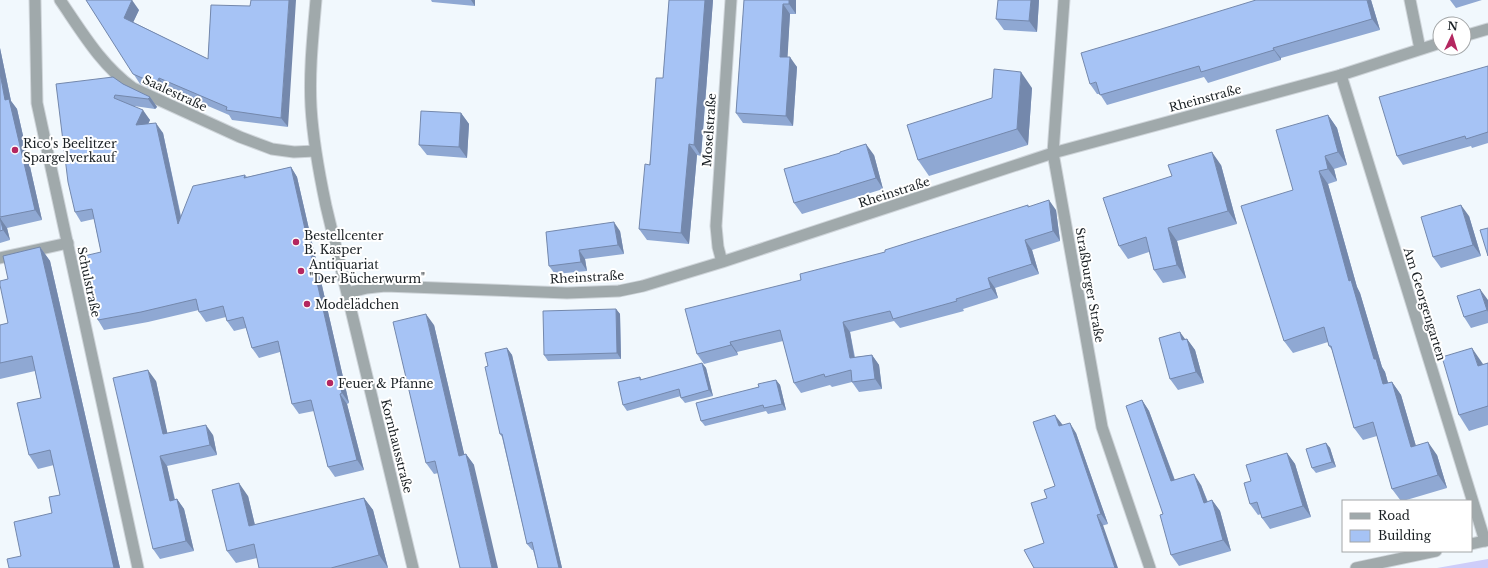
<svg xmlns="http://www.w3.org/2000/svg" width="1488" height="568" viewBox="0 0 1488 568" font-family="'Libre Baskerville',serif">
	<rect width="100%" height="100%" fill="#f1f8fd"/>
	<path fill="#cecdf9" d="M1488,559V568H1437Z"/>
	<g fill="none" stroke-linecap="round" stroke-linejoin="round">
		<defs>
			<path id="service" d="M1341,75L1485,541
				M0,258L68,243"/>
			<path id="minor" d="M35,0L37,103L138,568
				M60,0C82,32 101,65 133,88L240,137L272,149L294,152L315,151
				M316,0C313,35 309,71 311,107C313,141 319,173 326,206L413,568
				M1064,0L1053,153L1102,427L1150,568
				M1410,0L1420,49
				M1464,36L1488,29
				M722,262L718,247L716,226L731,0
				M347,293L367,288L385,286L567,293L619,291L643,286L722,262L1053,153L1341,75L1440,43
				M1471,544L1488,540
				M1356,568L1436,551"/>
		</defs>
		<use href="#service" stroke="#cfd5da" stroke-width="13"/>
		<use href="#minor" stroke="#cfd5da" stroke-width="13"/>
		<use href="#service" stroke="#a0a9ab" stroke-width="11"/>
		<use href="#minor" stroke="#a0a9ab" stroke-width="11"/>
	</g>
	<path fill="#8fa8d3" d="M86,0L139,10L133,22L208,59L211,5L288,127L232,120L229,115L166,88L163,94L140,84Z
		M431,0H475V6L432,2Z
		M669,0H713L701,156L697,155L689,244L647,240L639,229L663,78Z
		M744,0H796V14H790L787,57L797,67L793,126L743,123L736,113Z
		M1039,0L1037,32L1004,30L996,19Z
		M1371,0L1380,30L1281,58V60L1208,83L1204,77L1107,105L1100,94H1097L1090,84Z
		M1450,0H1482L1456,8Z
		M0,48L11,101L17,109L42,220L7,228L10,240L0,243Z
		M1488,66V143L1472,148L1471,146L1403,165L1397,156Z
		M56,84H123L150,97L157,107L155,109L134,106L150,120L148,124L163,133L181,216L245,175L247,177L291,167L297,177L349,403L347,404L364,470L335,477L328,467L314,411L299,414L292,404L280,352L259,358L252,348L246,328L234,331L227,321L226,317L206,322L199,312V310L148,322L104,330L98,320L101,252L94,219L81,222L75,212Z
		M1032,88L1028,145L929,176L918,160Z
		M461,113L469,124L467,158L427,155L419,145Z
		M1328,115L1337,128L1347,165L1334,169L1337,181L1328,184L1357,287L1360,293L1382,367L1385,372L1388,383L1392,382L1401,395L1416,446L1437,455L1447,488L1403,501H1401L1392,489L1377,436L1363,440L1354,428L1332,350L1329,346L1328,342L1293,353L1284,341L1293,190Z
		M874,155L883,189L802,214L794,203Z
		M1221,165L1237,224L1177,241L1186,278L1163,283L1154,270L1149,252L1128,259L1119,246Z
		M1029,207L1056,210L1060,241L1032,250L1039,274L995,288L998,298L963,309L964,311L900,328L894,321L850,332L855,357L872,355L879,365L882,389L859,392L852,382L832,387L830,385L801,393L794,383L783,341L737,352L738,355L704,364L697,354L801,280L885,252Z
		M1469,216L1481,256L1441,268L1433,257Z
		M620,231L624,254L585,259L587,271L555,274L549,266L546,232Z
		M40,247L50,261L120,568H9L21,556L52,513L60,495L54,465L38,469L29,455L41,398L35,371L0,379V325L8,323V279Z
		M1488,300V323L1471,328L1464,317Z
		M616,309L620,314L621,359L548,361L544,355Z
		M434,325L464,454H466L474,465L434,474L426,463Z
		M1185,339H1187L1195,350L1204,383L1178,390L1170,379Z
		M507,348L512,355L562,568H538L533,550H532L527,544L502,437L500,434L488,366Z
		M702,363L706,368L713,396L685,403L681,398V396L627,411L623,405L640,377L642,380Z
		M1488,363V425L1469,431L1459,415L1483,364L1484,365Z
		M776,380L780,385L786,410L768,414L766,411L705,426L701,421L759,387Z
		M156,381L167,433L213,435L217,455L167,466L175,499H177L184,509L194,551L160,559L153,549Z
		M1142,400L1149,411L1175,480L1201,485L1208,502L1212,500L1220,511L1231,551L1179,566L1171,555Z
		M1062,424L1063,425L1076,433L1108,524L1044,543L1055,486Z
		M1326,443L1330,448L1336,467L1316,473L1312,468Z
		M1287,453L1295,464L1311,517L1270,529L1262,518L1261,514L1258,515L1250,504L1251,481Z
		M248,496L255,525L364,498L373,510L388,568H259L257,558L236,563L227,551Z"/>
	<path fill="#7488ac" d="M132,0L139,10L131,27L124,18Z
		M289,0H296L288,127L281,118Z
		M471,0H475V6Z
		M705,0H713L701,156L694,145Z
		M789,0H796V14L789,4Z
		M1031,0H1039L1037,32L1029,21Z
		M1367,0H1371L1380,30L1372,19Z
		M783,4L790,14L787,67L780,57Z
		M0,48L11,101L17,109L42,220L35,210L5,100L0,73Z
		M1273,48L1281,58V60L1274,50Z
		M790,57L797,67L793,126L786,116Z
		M1021,72L1032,88L1028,145L1017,129Z
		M159,78L166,88L163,94L156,84Z
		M150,97L157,107L155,109L148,99Z
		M143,110L150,120L143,134L136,125Z
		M461,113L469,124L467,158L459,147Z
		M1328,115L1337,128L1347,165L1338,152Z
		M156,123L163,133L184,233L178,224Z
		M689,144L697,155L689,244L681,233Z
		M866,144L874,155L883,189L876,178Z
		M1212,152L1221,165L1237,224L1228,211Z
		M1325,156L1334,169L1337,181L1328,169Z
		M291,167L297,177L349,403L342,393Z
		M1319,171L1328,184L1357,287L1360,293L1382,367L1385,372L1392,397L1383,384L1374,359L1349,281Z
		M1049,200L1056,210L1060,241L1053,231Z
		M1461,205L1469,216L1481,256L1473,245Z
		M0,218L7,228L10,240L3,230Z
		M614,222L620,231L624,254L618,245Z
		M1168,228L1177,241L1186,278L1177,265Z
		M1025,240L1032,250L1039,274L1032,264Z
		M40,247L50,261L120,568H114Z
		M579,250L585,259L587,271L581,262Z
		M988,278L995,288L998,298L991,288Z
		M1480,289L1488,300V312L1487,310Z
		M616,309L620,314L621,359L617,353Z
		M426,314L434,325L467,466L459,456Z
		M843,322L850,332L856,368L850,358Z
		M1180,332L1188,343L1182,340Z
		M1187,339L1195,350L1204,383L1196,372Z
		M730,342L737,352L738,355L731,345Z
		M507,348L512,355L562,568H559Z
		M1472,348L1483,364L1488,380L1478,366Z
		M872,355L879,365L882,389L875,379Z
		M702,363L706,368L713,396L709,390Z
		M148,370L156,381L170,445L163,434Z
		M776,380L780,385L786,410L782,404Z
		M1392,382L1401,395L1420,460L1411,447Z
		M340,394L347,404L364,470L357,460Z
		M1142,400L1149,411L1179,492L1171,481Z
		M1055,415L1062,424L1066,436L1059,426Z
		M1070,423L1076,433L1108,524L1101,514Z
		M206,425L213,435L217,455L210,445Z
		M1428,442L1437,455L1447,488L1438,475Z
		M1326,443L1330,448L1336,467L1332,462Z
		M1287,453L1295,464L1311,517L1303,506Z
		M466,454L474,465L498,568H492Z
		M160,456L167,466L177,511L170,501Z
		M1194,474L1201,485L1212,514L1204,503Z
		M239,483L248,496L258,538L249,526Z
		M364,498L373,510L388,568L379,555Z
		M177,499L184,509L194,551L186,541Z
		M1212,500L1220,511L1231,551L1223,540Z
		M1097,515L1103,525L1118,568H1115Z"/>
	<path fill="#a6c3f5" stroke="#7488ac" d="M86,0H132L124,18L208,59L211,5L250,6L251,0H289L281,118L226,110L227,107L159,78L156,84L133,74Z
		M669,0H705L694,145L689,144L681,233L639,229L645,164L650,165L656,78H663Z
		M744,0H789V4H783L780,57H790L786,116L736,113Z
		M998,0H1031L1029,21L996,19Z
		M1256,0H1367L1372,19L1273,48L1274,50L1201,72L1199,66L1100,95L1096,82L1090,84L1081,53L1158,30Z
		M1488,66V132L1466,139L1465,136L1397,156L1379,97Z
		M994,69L1021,72L1017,129L918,160L907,125L992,98Z
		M0,73L5,100L9,99L35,210L0,217Z
		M113,77L123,84L150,97L148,99L115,95L114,98L143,110L136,125L156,123L178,224L193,186L245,175L244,178L291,167L342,393L340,394L357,460L328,467L311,400L292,404L278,341L252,348L243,317L227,321L223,306L199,312L196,299L141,312L98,320L84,256L101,252L92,209L75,212L68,182L56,84Z
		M421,111L461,113L459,147L419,145Z
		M1328,115L1338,152L1325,156L1328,169L1319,171L1349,281L1351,280L1374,359H1376L1383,384L1392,382L1411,447L1428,442L1438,475L1392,489L1373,422L1354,428L1331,346H1329L1324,327L1284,341L1241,206L1293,190L1276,130Z
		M866,144L876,178L794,203L784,169L840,153V152Z
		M1212,152L1228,211L1168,228L1177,265L1154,270L1146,237L1119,246L1103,198L1172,176L1168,165Z
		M1049,200L1053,231L1025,240L1032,264L988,278L991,288L956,299L957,301L893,319L890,311L843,322L850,358L872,355L875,379L852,382L851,370L825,377L824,374L794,383L780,330L730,342L731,345L697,354L685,309L801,280L800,274L885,252V250L1028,205V207Z
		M1461,205L1473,245L1433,257L1421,217Z
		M0,218L3,230L0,231Z
		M614,222L618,245L579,250L581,262L549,266L546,232Z
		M1488,228V256L1480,230Z
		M40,247L114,568H9L7,559L21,556L14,522L52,513L49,497L60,495L50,450L29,455L17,403L41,398L32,356L0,363V325L8,323L0,285V281L8,279L3,256Z
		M1480,289L1487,310L1464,317L1457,296Z
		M616,309L617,353L544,355L543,311Z
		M426,314L459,456L466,454L492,568H460L435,461L426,463L393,322Z
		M1180,332L1182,340L1187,339L1196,372L1170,379L1159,338Z
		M507,348L559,568H538L532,542L527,544L502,434H500L495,412L485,367L488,366L485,353Z
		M1472,348L1478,366L1488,363V406L1459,415L1442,357Z
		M702,363L709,390L681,398L679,389L623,405L618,382L640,377V380Z
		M148,370L163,434L206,425L210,445L160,456L170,501L177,499L186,541L153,549L113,378Z
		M776,380L782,404L764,408L763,405L701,421L696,403L759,387L758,384Z
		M1142,400L1171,481L1194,474L1204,503L1212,500L1223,540L1171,555L1160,515L1163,514L1126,406Z
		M1055,415L1059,426L1070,423L1101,514L1097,515L1115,568H1034L1024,550L1044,543L1031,503L1047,498L1044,490L1055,486L1033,422Z
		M1326,443L1332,462L1312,468L1306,449Z
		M1287,453L1303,506L1262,518L1257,502L1250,504L1244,483L1251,481L1246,465Z
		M239,483L249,526L364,498L379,555L331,568H259L254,544L227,551L212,490Z"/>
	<g fill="#b42760" stroke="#fff" stroke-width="1.5">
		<circle cx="15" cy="150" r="4"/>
		<circle cx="296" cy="242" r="4"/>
		<circle cx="301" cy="271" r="4"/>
		<circle cx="307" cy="304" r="4"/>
		<circle cx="330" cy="383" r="4"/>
	</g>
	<g text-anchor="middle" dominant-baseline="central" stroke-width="4" stroke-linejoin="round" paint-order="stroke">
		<g font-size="12" fill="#1a2024" stroke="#fff">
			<text transform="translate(175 93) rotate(25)">Saalestraße</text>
			<text transform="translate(1205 98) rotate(-15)">Rheinstraße</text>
			<text transform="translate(709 130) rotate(-86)">Moselstraße</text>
			<text transform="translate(894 192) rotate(-18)">Rheinstraße</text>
			<text transform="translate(587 277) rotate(-3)">Rheinstraße</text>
			<text transform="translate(89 282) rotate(78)">Schulstraße</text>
			<text transform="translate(1090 285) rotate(80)">Straßburger Straße</text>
			<text transform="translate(1425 304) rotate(73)">Am Georgengarten</text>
			<text transform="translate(397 446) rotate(76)">Kornhausstraße</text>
		</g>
		<g font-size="12" fill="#1a2024" stroke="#fff" text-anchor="start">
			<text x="23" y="143">Rico's Beelitzer<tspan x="23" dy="14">Spargelverkauf</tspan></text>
			<text x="304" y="235">Bestellcenter<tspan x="304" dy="14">B. Kasper</tspan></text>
			<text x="309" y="264">Antiquariat<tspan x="309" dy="14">"Der Bücherwurm"</tspan></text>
			<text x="315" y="304">Modelädchen</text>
			<text x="338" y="383">Feuer &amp; Pfanne</text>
		</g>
	</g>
	<rect x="1342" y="500" width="130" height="52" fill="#ffffff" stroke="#a3a6a7"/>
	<rect x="1350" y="513" width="20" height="6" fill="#a0a9ab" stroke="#a3a6a7"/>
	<text x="1378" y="520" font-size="12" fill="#1a2024">Road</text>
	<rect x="1350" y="530" width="20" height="12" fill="#a6c3f5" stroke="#a3a6a7"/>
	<text x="1378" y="540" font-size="12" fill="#1a2024">Building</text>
	<g transform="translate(1452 36) rotate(4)"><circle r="19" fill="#ffffff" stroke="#a3a6a7"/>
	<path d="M0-3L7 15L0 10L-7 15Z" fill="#b42760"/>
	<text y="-6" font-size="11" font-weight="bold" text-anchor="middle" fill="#1a2024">N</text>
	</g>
</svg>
